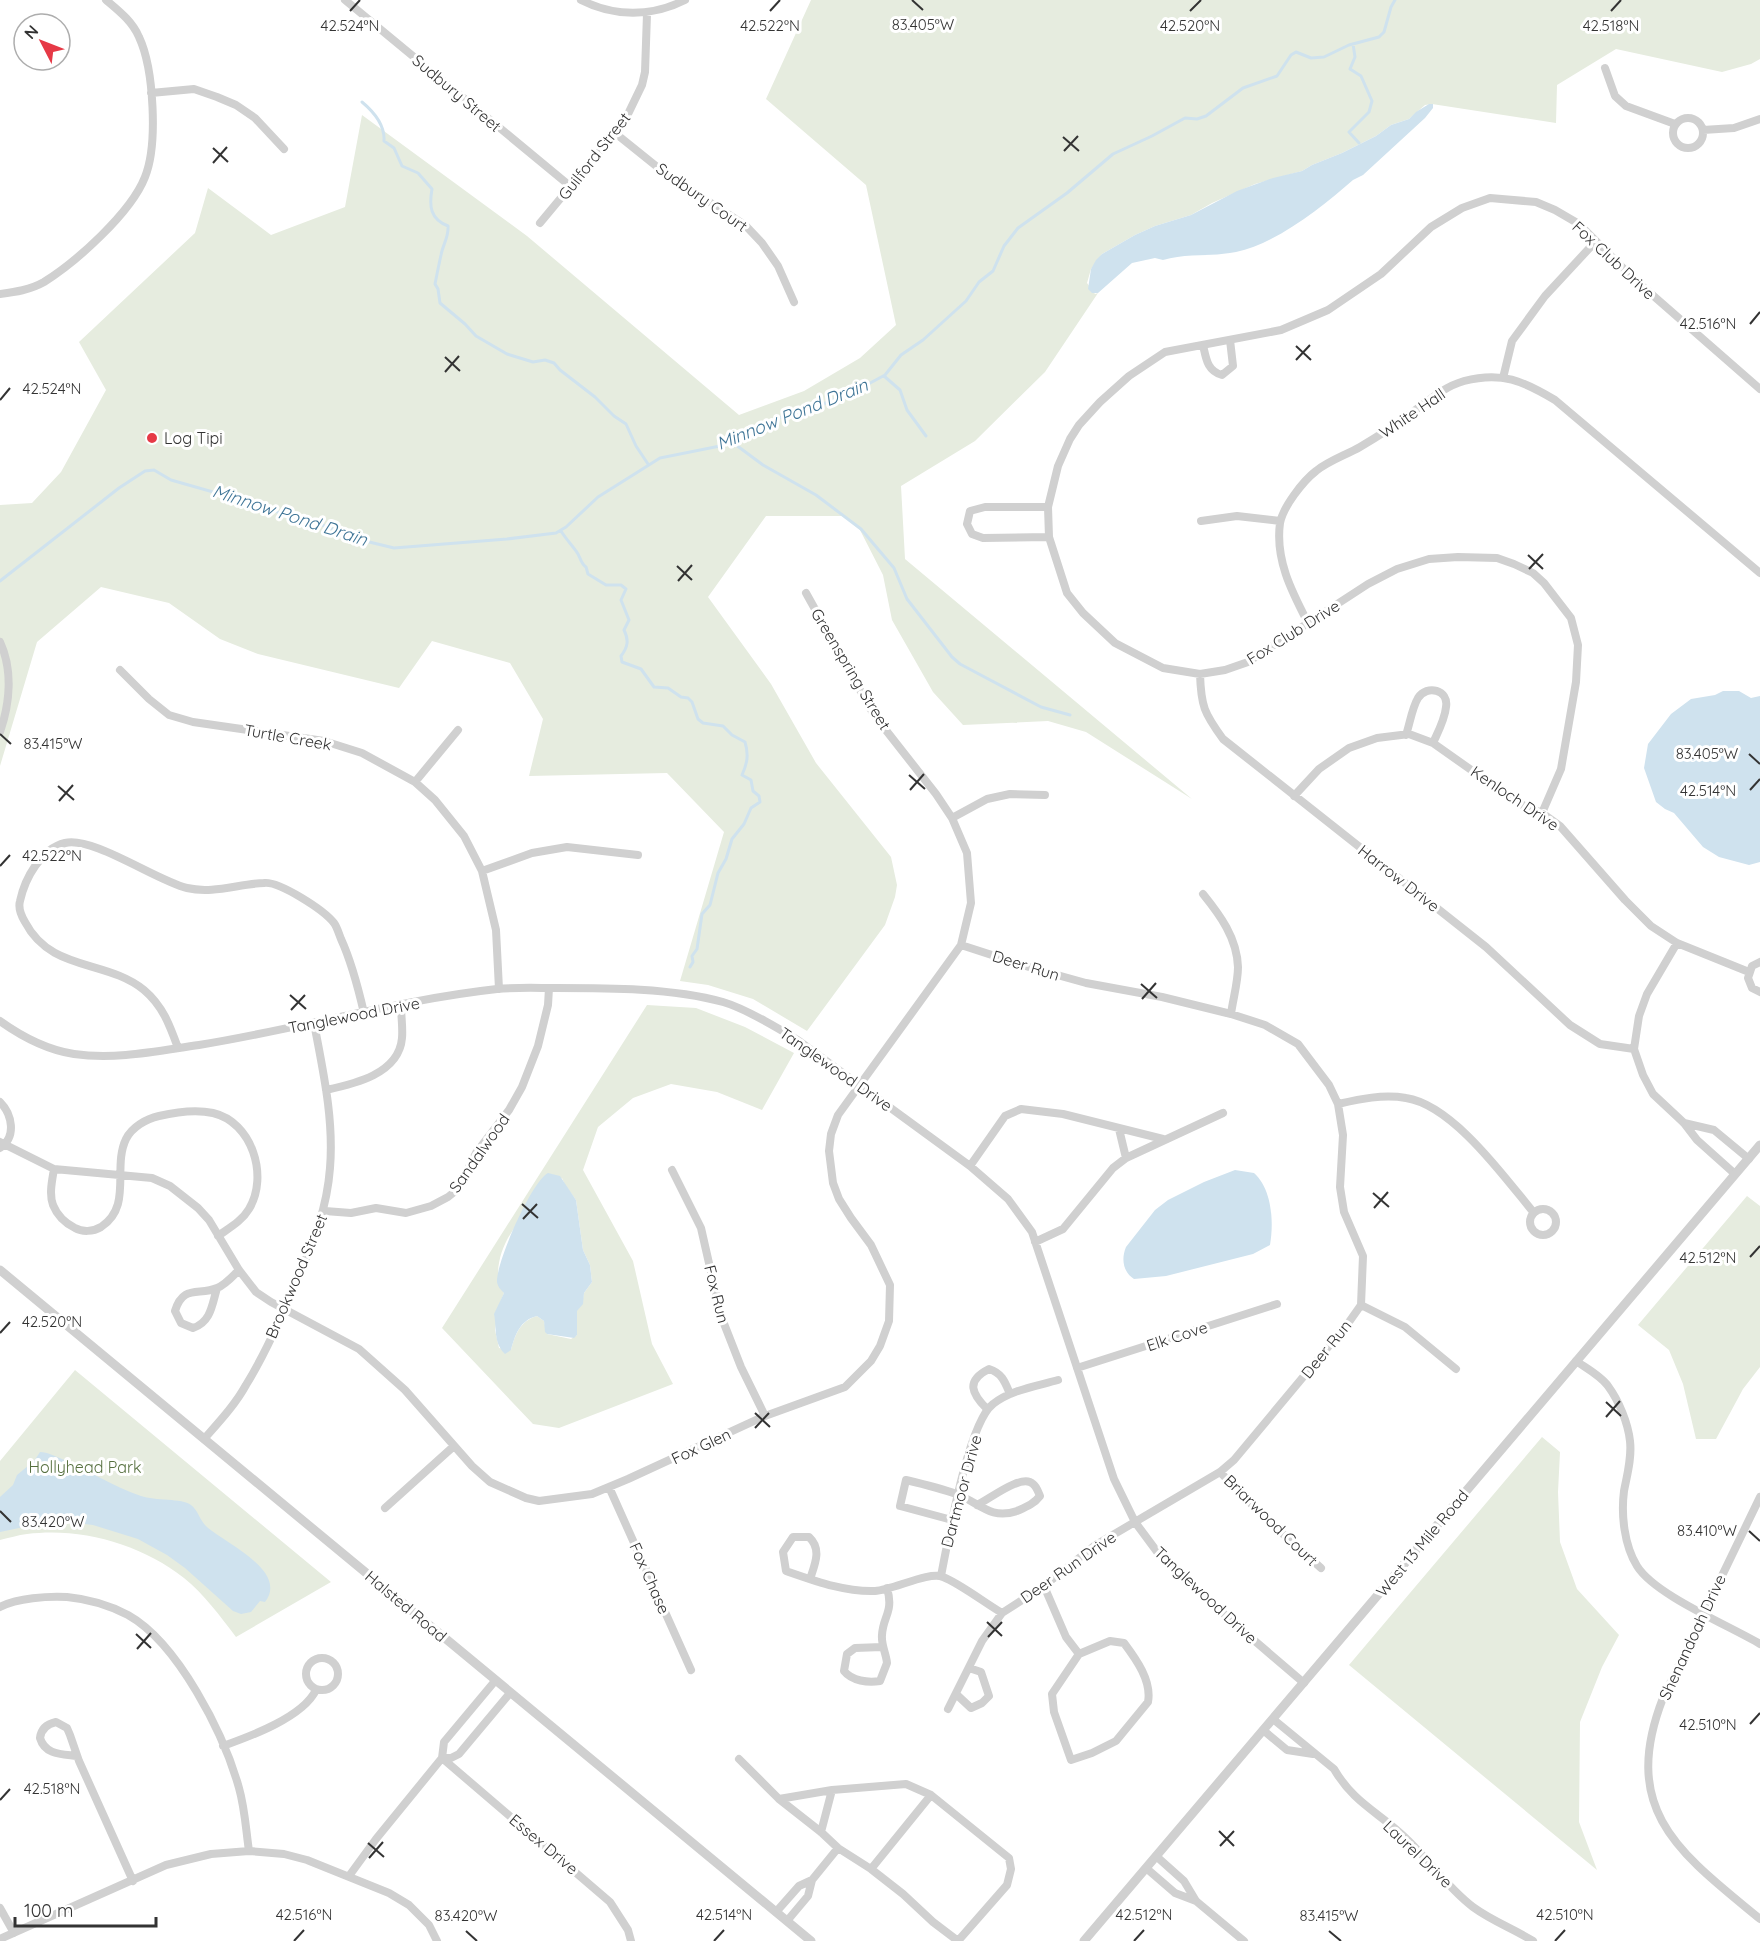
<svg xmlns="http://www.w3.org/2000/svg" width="1760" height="1941" viewBox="0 0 1760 1941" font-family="Quicksand,sans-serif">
	<rect width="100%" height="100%" fill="#fff"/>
	<path fill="#e6ecdf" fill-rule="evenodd" d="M811,0H1760V59L1751,64L1722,72L1616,49L1557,85L1556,123L1432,104L1425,105L1409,119L1391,125L1376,136L1342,153L1312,165L1302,171L1255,184L1212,203L1191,215L1155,226L1135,235L1102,254L1091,269L1087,283L1095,294L1098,293L1045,372L975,441L901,486L905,559L1192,799L1086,732L1048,721L963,725L933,692L892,620L883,575L860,530L843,516H766L708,597L771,684L816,763L891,857L897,885L895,897L885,925L807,1031L753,999L708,985L680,981L724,832L667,773L529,776L543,719L510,663L432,641L399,688L258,654L220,639L169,603L101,587L37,642L0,766V505L32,503L61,472L106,390L79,342L195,233L208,188L271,235L345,207L362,115L527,236L739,415L804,391L860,358L896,325L866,185L766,99Z
		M647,1005L696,1008L745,1027L794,1053L762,1110L717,1092L671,1084L633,1098L598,1127L583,1170L633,1261L652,1344L673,1384L559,1428L533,1424L442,1328ZM562,1178L565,1185L576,1200L583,1250L590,1265L592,1282L584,1293L582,1304L577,1310V1335L571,1339L547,1334L544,1321L537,1316C520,1321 515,1335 511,1350L499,1348L495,1330L499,1305L504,1293C502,1287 498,1281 498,1275C498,1233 535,1204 562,1178Z
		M1747,1196L1760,1206V1367L1743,1389L1716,1439H1696L1683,1384L1669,1350L1638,1325Z
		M75,1370L331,1582L236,1637C220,1616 204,1594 184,1578C141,1544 81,1527 27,1534C18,1535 9,1538 0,1540V1461Z
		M1542,1437L1560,1452L1558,1492L1560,1542L1577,1589L1619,1635L1602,1667L1580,1722L1579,1822L1597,1870L1349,1665Z"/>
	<path fill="#cfe2ee" d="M1429,104H1433V108L1425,118L1363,175L1353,180C1322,207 1276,244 1236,252C1212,257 1186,253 1163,260L1155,258L1132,263L1098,293H1092L1088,289L1091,269L1096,260L1102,254L1135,235L1155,226L1191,215L1237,191L1273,178L1302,171L1312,165L1342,153L1376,136L1391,125L1409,119L1416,112Z
		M1723,691H1739L1751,698L1760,696V862L1749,865L1719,857L1703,847L1674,813L1665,809L1656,802L1644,768L1648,744L1671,714L1691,699L1715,695Z
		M1235,1170L1254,1173C1272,1189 1274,1222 1270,1245L1253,1254L1166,1276L1134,1279C1123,1272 1121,1259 1126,1247L1155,1210L1168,1200L1204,1182Z
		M548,1173L560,1176L576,1200L583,1250L590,1265L592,1282L584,1293L583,1304L577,1311V1335L574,1338L547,1334L545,1332L544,1321L537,1316C520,1320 515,1335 511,1350L505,1354C493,1342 497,1328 494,1314L504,1293C500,1289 498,1287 497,1282C496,1262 532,1181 548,1173Z
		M40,1452C48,1452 54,1456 62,1459C88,1470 114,1487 141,1496C155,1501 182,1498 191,1505C198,1510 200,1521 207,1527C225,1543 289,1571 265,1602L260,1601L251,1612L241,1614L233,1611L185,1568L167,1555L138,1539L93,1525L76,1523H43L0,1532V1497L13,1485L17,1475L34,1461Z"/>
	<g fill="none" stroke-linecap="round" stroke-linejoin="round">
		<path stroke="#cfe2ee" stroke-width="3" d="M1353,44L1355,57L1350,69L1361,76L1372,101L1369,112L1349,132L1359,143
			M362,102C374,112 385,126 384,141L394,148L402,166L418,173L432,189C429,206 430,219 448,226C449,237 443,244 441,255C439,264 437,274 435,284L438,289L440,303L465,324L476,336L507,354L533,362L545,360L554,363L560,370L595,397L614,416L626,424L636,446L648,464
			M884,376L900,390L907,410L926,436
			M732,439L736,445L763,465L816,495L861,529L894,568L907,599L952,657L960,664L1041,707L1070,715
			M561,531C566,539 571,544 576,551C581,557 580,563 586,567L588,574L606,585H621L626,589L621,600L629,620L624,630C629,640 628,647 621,656L622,662L641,669L654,687L668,688L681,697L688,698L692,702L698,719L703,723L723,726L732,735L745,742C749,755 747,764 742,775L751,780L753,791L759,796L760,802L751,808L744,824L732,839L726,859L718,873L710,905L702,914L697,949L692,956L693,962L690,967
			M0,581L119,488L145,471L154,470L171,480L269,508L294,520L322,525L361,540L394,548L507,539L556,533L566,527L598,497L660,458L720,446L775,419L816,407L859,389L885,375L901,355L923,340L966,301L979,282L993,271L1004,246L1018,228L1067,193L1113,154L1152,136L1185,118L1197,119L1206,116L1243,88L1277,76L1291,55L1296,52L1311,58L1324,57L1349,45L1379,37L1384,32L1391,7L1395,0"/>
		<path stroke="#d0d0d0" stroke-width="8" d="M345,0L570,186
			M581,0C614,17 652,17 685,0
			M1605,68L1615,96L1626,106L1675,124
			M151,93L194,89L217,97L236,105L255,118L284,149
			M1673 133a15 15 0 1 1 30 0a15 15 0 1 1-30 0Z
			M1703,130L1734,128L1760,119
			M615,133L666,174L745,225L762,243L778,266L794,302
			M540,223L615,133L629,112L642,85L645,72L647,14
			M0,294C15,292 30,290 44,282C76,262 131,213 145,177C158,145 154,69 139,37C132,21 119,11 106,0
			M1203,345C1206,358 1207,371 1222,375L1233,366L1230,340
			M1503,378L1512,341L1545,296L1596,241
			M1048,507H985L970,511L967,524L972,534L983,538L1049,537
			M1201,521L1237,516L1280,521
			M1308,623C1292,592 1275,560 1280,523C1283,507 1303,481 1316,471C1328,461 1346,455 1360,447C1377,437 1394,426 1410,414C1427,402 1443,387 1464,381C1502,371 1523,381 1555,400L1760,573
			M0,642C13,670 10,703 0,732
			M120,670L149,699L169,715L193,722L324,741L362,753L415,782L435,800L464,836L482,871L496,930L499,989
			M1200,674C1201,706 1204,713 1223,739L1486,947L1570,1025L1600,1044L1634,1049
			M1406,735C1410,723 1412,708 1418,698C1427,684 1449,690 1446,707C1445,719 1438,732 1433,743
			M415,782L458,730
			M1294,796L1319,769L1349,748L1377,738L1409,734L1433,743L1518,803L1542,813L1560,826L1625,900L1651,926L1677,943L1749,972
			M1542,813L1561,769L1576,682L1578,645L1571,618L1544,583L1533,573L1514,564L1497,558L1458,557L1429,559L1397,569L1368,584L1248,662L1225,670L1200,674L1163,668L1115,643L1083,613L1067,593L1049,537L1048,507L1058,466L1070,439L1079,425L1100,402L1129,376L1165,352L1281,330L1328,310L1381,274L1431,227L1462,208L1490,198L1536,202L1555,210L1579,224L1633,278L1760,389
			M952,818L987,799L1010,794L1045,795
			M482,871L532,853L567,847L638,855
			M1203,894C1220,915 1237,938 1238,967C1238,982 1233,999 1231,1014
			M1677,943L1647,994L1639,1016L1634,1049L1643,1075L1653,1094L1684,1123L1697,1140L1735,1174
			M1760,962L1752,966L1748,978L1752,988L1760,992
			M0,1021C21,1036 48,1050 74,1054C116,1060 157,1051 199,1045C299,1029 397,1000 497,989C517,987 537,988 556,988C609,988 672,988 723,1002C747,1009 778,1028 799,1041L970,1166L1008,1199L1032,1232L1114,1479L1135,1522L1158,1553L1235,1624L1304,1683
			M178,1048C170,1026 163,1006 144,990C106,959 51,972 25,922C22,917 18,908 20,901C25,878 41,849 65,843C93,836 157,881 187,888C213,894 238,884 264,883C279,881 324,910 334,923C337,927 339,934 341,939C352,963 358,987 364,1013
			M326,1090C354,1084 399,1074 402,1038C403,1028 401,1016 401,1005
			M0,1102C12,1114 17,1137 0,1148
			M1338,1104C1360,1099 1383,1094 1406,1098C1453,1105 1505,1178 1534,1213
			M1684,1123L1714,1130L1749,1159
			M1119,1129L1126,1158
			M0,1142L54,1169L152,1178L170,1186L198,1208L209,1220L239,1270L256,1292L271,1302L359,1349L405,1390L472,1466L490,1482L526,1498L539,1501L592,1494L628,1479L765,1416L845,1387L871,1361L880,1346L889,1321L890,1285L871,1245L851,1218L839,1199L833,1183L829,1151L831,1134L838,1115L961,945L971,903L967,853L952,818L936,794L874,715L806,593
			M970,1166L1005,1116L1021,1109L1063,1114L1163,1139
			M54,1169C52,1181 49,1194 53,1205C57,1215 65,1223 75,1228C82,1232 93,1232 101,1227C133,1206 112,1168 126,1139C132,1127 146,1119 159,1116C176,1112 195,1109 213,1113C252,1122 269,1176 249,1209C242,1221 229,1228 218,1236
			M672,1170L701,1228L721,1316L741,1367L765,1416
			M1530 1222a13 13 0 1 1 26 0a13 13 0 1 1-26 0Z
			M325,1211L351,1213L376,1208L406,1213L431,1206L448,1197L458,1189L476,1153L509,1110L522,1087L538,1046L548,1005L549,988
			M1035,1242L1063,1229L1113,1168L1126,1158L1223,1113
			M217,1288C212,1305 211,1322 193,1328L181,1323L175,1311C183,1284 199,1296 217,1288C225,1285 233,1276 239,1270
			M1361,1305L1405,1327L1456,1369
			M1576,1361C1586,1368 1601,1376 1608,1386C1619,1401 1628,1423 1630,1441C1632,1458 1627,1475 1624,1491C1621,1514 1624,1545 1637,1566C1655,1595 1728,1625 1760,1644
			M1077,1368L1277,1304
			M987,1409C972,1394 965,1381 989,1369C1002,1373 1005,1382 1010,1394
			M204,1439C219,1422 235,1405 246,1385C267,1351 283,1314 298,1277C314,1241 327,1208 330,1168C334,1119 323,1071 314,1023
			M1220,1472L1263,1516L1321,1568
			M609,1487L691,1670
			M1760,1497L1663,1698C1619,1811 1680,1853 1760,1919
			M385,1508L454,1446
			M952,1520L900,1506L906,1480C923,1484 940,1488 956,1494C979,1502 989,1520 1017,1511C1026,1507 1034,1504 1040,1496C1038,1492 1037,1487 1033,1484C1022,1473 990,1499 977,1505
			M941,1576C948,1541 968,1423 993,1404C1010,1390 1037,1386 1058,1380
			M810,1579C815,1564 822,1549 809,1537H793L783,1552L786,1571C815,1581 844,1592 875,1591C893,1590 929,1571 943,1577C959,1583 985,1603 1002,1613
			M1044,1586L1066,1637L1079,1654L1052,1694L1054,1712L1071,1760L1092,1753L1116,1741L1148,1702C1152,1681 1136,1659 1124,1643L1110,1641L1079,1654
			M0,1607C17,1598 48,1596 67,1597C88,1599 109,1605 128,1615C178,1643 224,1734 239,1788C245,1809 246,1831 249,1851
			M882,1647L855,1648L847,1654L844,1671C852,1681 868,1683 880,1681L887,1663C886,1653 881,1645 882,1635C883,1616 894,1612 887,1588
			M306 1674a16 16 0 1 1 32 0a16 16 0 1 1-32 0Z
			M956,1694L971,1708L982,1703L989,1696L981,1672L969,1668
			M948,1709L982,1641L1002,1613L1044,1586L1094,1546L1220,1472L1234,1460L1349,1322L1361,1305L1363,1256L1344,1212L1340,1187L1343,1135L1338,1104L1329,1085L1298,1044L1265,1025L1231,1014L1162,997L1086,983L1032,968L961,945
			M1273,1719L1334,1769C1352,1800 1374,1810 1399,1832C1426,1855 1445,1886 1473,1907C1492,1921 1514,1929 1533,1941
			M1263,1730L1287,1750L1313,1754
			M223,1746C251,1736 303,1717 316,1690
			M77,1756C62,1754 45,1755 40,1738C41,1729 47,1724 56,1722L67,1728L70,1735L79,1761L133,1881
			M442,1758L610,1902L628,1930L631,1941
			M442,1758H451L459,1754L510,1693
			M739,1759L779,1799
			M821,1832L832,1790
			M1156,1856L1184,1881L1196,1901L1244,1941
			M1146,1868L1175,1893L1196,1901
			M871,1869L931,1795
			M349,1876L376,1839L442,1758L444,1742L495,1681
			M812,1880L838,1848
			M0,1908L14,1933
			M776,1912L799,1886L812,1880L808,1896L787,1921
			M0,1939L166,1865L211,1854L249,1851L284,1854L307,1860L389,1893L409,1905L429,1925L437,1941
			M958,1941L1007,1885L1011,1869L1009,1858L931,1795L906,1784L832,1790L779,1799L821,1832L838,1848L871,1869L903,1894L933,1922L958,1941"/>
		<path stroke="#d0d0d0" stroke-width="9" d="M0,1270L811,1941
			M1084,1941L1760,1145"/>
	</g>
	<path fill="none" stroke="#333" stroke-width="2" d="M912,0L923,10M350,11L360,0M770,11L780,0M1190,11L1201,0M1611,11L1621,0M1063,137L1079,151M213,148L228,162M1064,151L1078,136M213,163L227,147M1750,324L1760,312M1296,346L1311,360M445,357L460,371M1296,360L1310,345M445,372L459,356M0,400L10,388M1528,555L1543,569M677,566L692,580M1529,569L1543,554M678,581L692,565M0,734L11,744M1749,754L1760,764M909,775L925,789M58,786L74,800M910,790L924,774M1750,790L1760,779M59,801L73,785M0,866L10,855M1141,984L1157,998M290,995L306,1009M1142,999L1156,983M291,1010L305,995M1373,1193L1389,1207M522,1204L538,1218M1374,1208L1388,1192M523,1219L537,1204M1750,1257L1760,1246M0,1333L10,1322M1606,1402L1621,1416M755,1413L770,1427M1606,1417L1620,1401M755,1428L769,1413M0,1511L11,1522M1749,1531L1760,1541M987,1622L1002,1636M136,1634L151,1648M988,1637L1002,1622M137,1649L151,1633M1750,1724L1760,1713M0,1800L10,1789M1219,1831L1234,1846M368,1843L384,1857M1220,1846L1234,1831M369,1858L383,1842M466,1931L477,1941M1329,1931L1341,1941M294,1941L304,1930M714,1941L724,1930M1134,1941L1144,1930M1555,1941L1565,1930"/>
	<circle fill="#e63946" stroke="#fff" stroke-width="2" cx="152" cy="438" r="6"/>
	<g text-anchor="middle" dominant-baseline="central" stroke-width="6" stroke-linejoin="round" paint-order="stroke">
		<g font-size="16" fill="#333" stroke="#fff">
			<text transform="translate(457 93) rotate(40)">Sudbury Street</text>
			<text transform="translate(594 156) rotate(-52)">Guilford Street</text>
			<text transform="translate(702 197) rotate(35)">Sudbury Court</text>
			<text transform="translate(1614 260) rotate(43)">Fox Club Drive</text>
			<text transform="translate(1412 413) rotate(-34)">White Hall</text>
			<text transform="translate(1293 632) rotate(-32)">Fox Club Drive</text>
			<text transform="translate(851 669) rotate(59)">Greenspring Street</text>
			<text transform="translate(288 737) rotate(10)">Turtle Creek</text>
			<text transform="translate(1515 798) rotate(34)">Kenloch Drive</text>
			<text transform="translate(1399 878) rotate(38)">Harrow Drive</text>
			<text transform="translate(1026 965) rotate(17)">Deer Run</text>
			<text transform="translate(354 1015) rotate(-11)">Tanglewood Drive</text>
			<text transform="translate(836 1069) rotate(35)">Tanglewood Drive</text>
			<text transform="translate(479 1153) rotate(-55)">Sandalwood</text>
			<text transform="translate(296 1276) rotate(-67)">Brookwood Street</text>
			<text transform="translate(717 1294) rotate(76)">Fox Run</text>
			<text transform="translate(1177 1336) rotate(-18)">Elk Cove</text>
			<text transform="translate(1326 1349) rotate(-51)">Deer Run</text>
			<text transform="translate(701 1446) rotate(-25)">Fox Glen</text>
			<text transform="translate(961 1491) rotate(-75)">Dartmoor Drive</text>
			<text transform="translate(1271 1520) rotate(44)">Briarwood Court</text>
			<text transform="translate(1422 1543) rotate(-50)">West 13 Mile Road</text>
			<text transform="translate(1068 1567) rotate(-35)">Deer Run Drive</text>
			<text transform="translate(650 1578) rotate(66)">Fox Chase</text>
			<text transform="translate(1206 1595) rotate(43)">Tanglewood Drive</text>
			<text transform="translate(406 1606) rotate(40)">Halsted Road</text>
			<text transform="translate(1692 1637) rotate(-65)">Shenandoah Drive</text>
			<text transform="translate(544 1844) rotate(40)">Essex Drive</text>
			<text transform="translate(1418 1854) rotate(44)">Laurel Drive</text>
		</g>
		<g font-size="16" fill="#333" stroke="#fff" text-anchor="start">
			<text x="164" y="438">Log Tipi</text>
		</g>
		<g font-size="16" fill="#56703f" stroke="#fff">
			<text x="85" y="1467">Hollyhead Park</text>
		</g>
		<g font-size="18" font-style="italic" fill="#3f7597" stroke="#fff">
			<text transform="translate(792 414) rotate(-22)">Minnow Pond Drain</text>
			<text transform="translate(290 515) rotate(18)">Minnow Pond Drain</text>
		</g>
	</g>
	<g font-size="15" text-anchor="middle" fill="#333" stroke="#fff" stroke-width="6" stroke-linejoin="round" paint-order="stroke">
		<text x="923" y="30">83.405°W</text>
		<text x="350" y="31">42.524°N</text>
		<text x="770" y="31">42.522°N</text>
		<text x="1190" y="31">42.520°N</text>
		<text x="1611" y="31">42.518°N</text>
		<text x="1708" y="329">42.516°N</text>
		<text x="52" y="394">42.524°N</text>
		<text x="53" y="749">83.415°W</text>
		<text x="1707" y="759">83.405°W</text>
		<text x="1708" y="796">42.514°N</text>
		<text x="52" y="861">42.522°N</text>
		<text x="1708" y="1263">42.512°N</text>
		<text x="52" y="1327">42.520°N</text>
		<text x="53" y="1527">83.420°W</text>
		<text x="1707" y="1536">83.410°W</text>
		<text x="1708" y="1730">42.510°N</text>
		<text x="52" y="1794">42.518°N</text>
		<text x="304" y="1920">42.516°N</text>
		<text x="724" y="1920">42.514°N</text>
		<text x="1144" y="1920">42.512°N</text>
		<text x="1565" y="1920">42.510°N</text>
		<text x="466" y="1921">83.420°W</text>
		<text x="1329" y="1921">83.415°W</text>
	</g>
	<g transform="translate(42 42) rotate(312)"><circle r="28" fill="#ffffff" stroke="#adadad" stroke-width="1.5"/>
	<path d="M0-4.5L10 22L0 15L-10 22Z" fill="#e63946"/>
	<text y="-9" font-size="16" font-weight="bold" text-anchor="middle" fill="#333333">N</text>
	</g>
	<path d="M15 1917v9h141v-9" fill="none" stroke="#333333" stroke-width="3"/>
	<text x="24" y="1917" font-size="18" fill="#333333" stroke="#ffffff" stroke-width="4.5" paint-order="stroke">100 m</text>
</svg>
